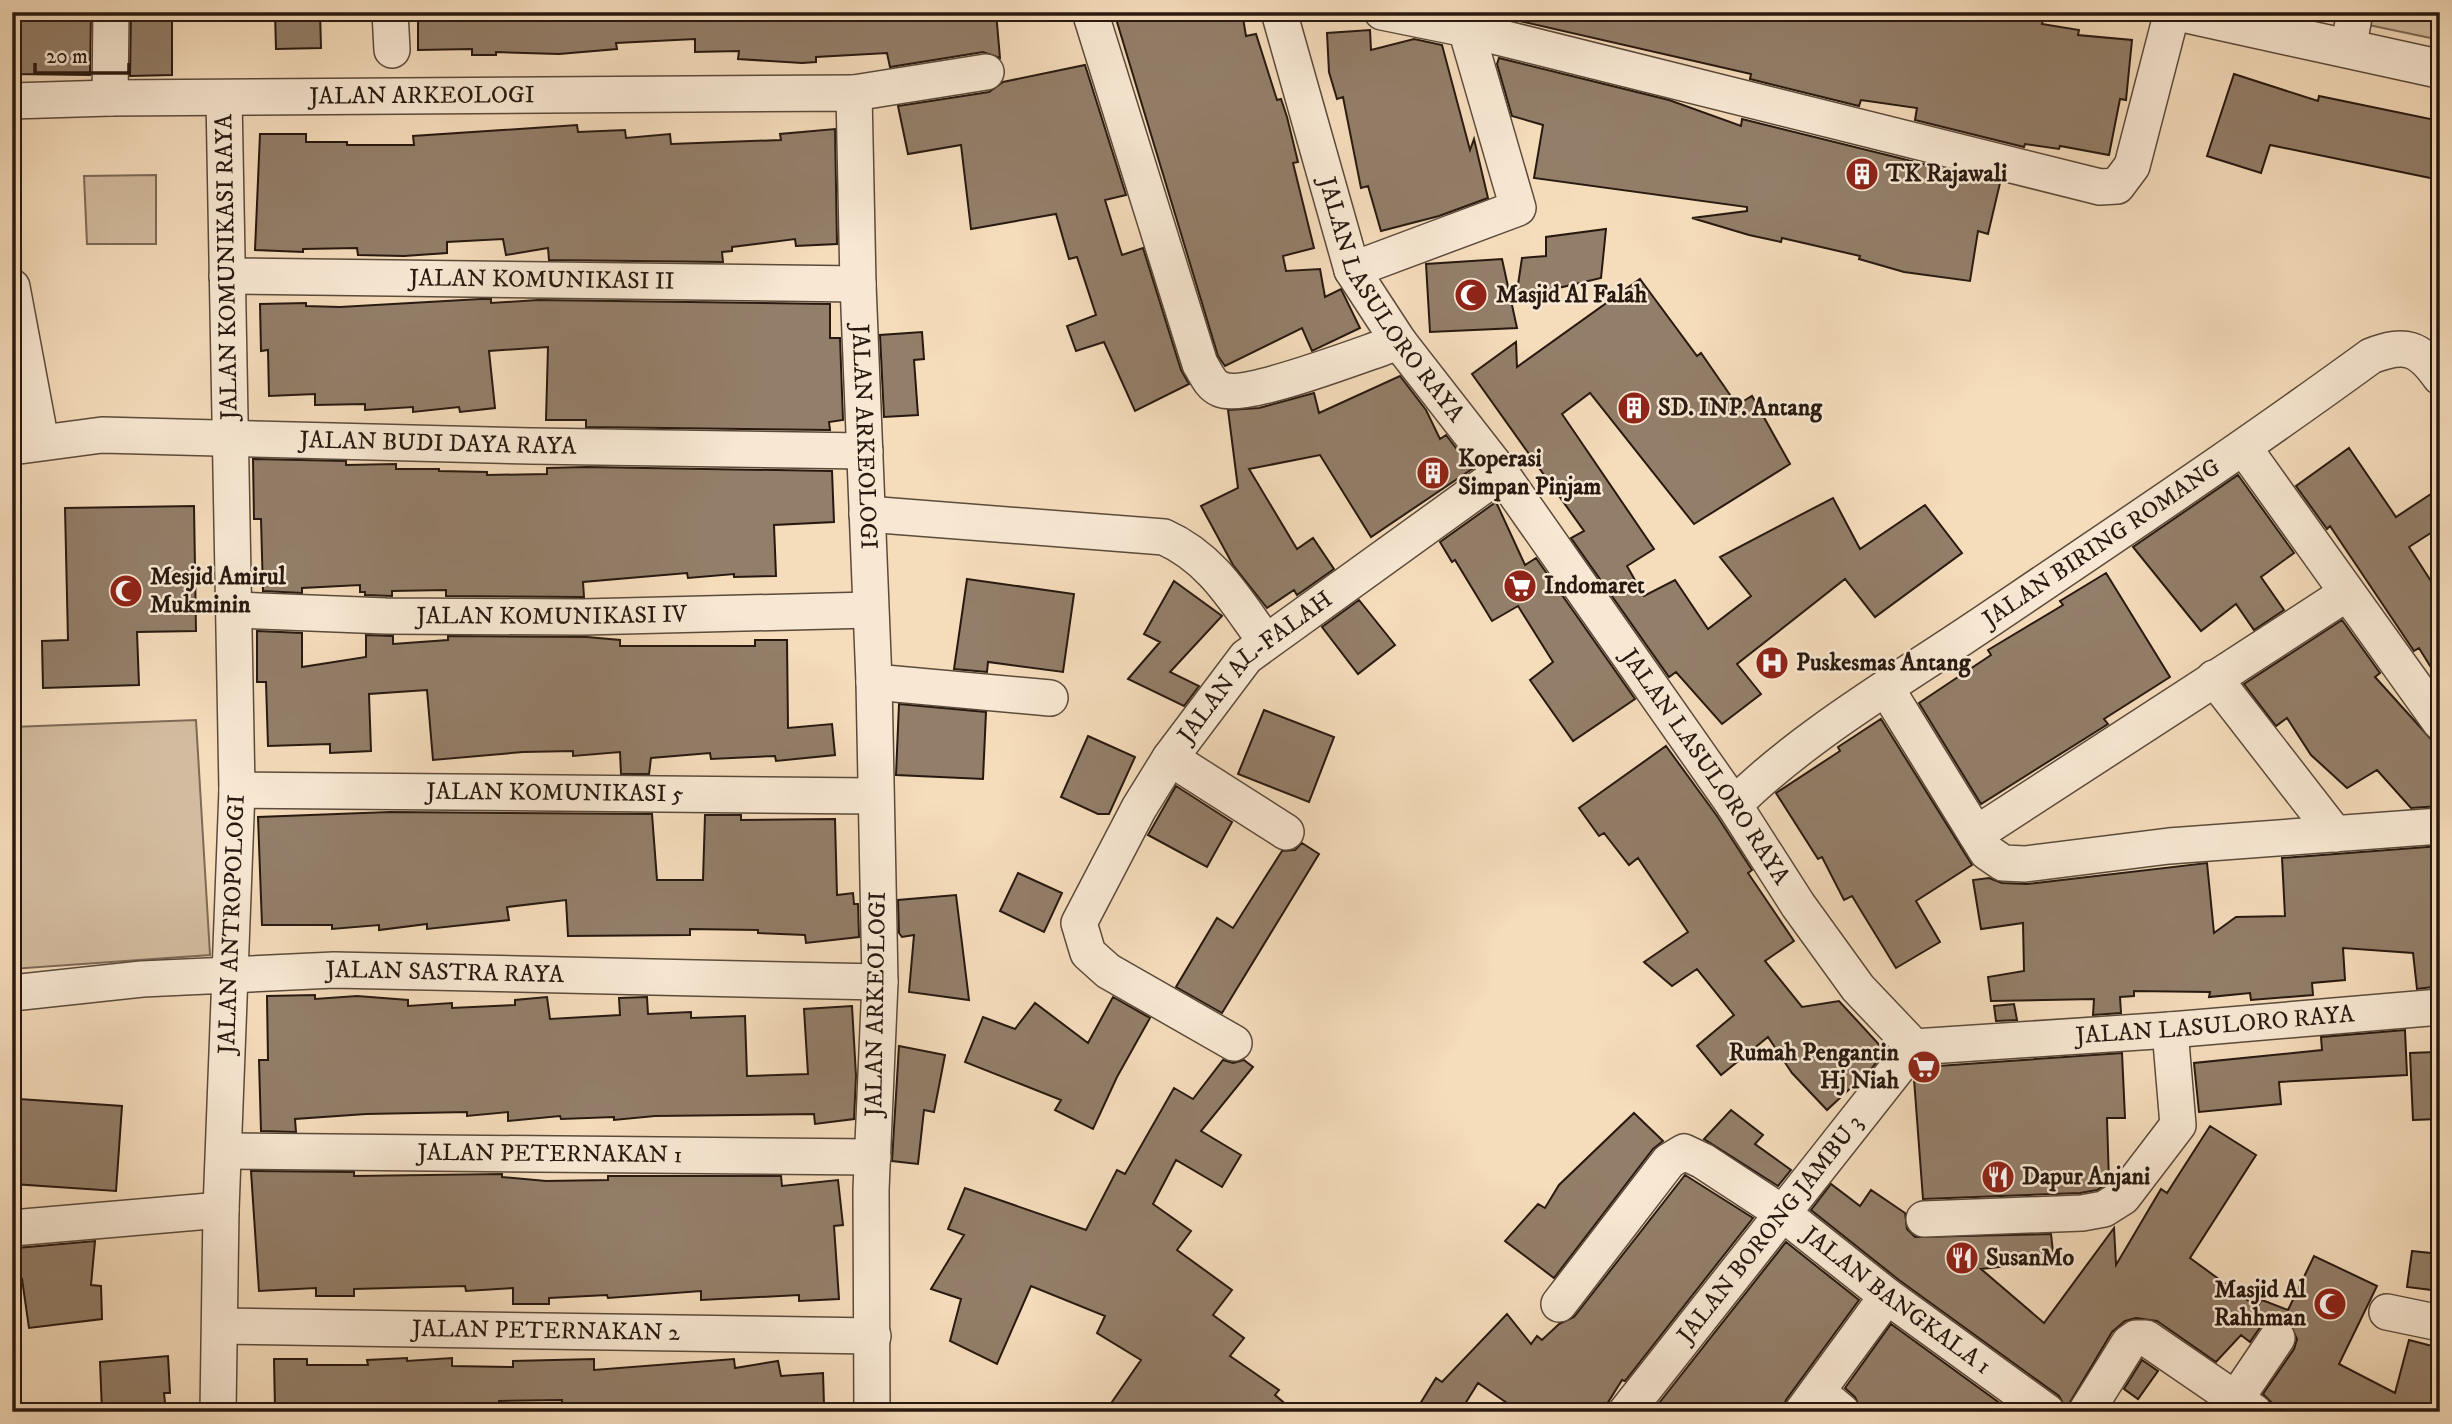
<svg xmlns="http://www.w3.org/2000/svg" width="2452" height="1424" viewBox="0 0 2452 1424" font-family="'IM FELL DW Pica',serif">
	<rect width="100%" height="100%" fill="#f5dcbb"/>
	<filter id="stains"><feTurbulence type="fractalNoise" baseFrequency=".00286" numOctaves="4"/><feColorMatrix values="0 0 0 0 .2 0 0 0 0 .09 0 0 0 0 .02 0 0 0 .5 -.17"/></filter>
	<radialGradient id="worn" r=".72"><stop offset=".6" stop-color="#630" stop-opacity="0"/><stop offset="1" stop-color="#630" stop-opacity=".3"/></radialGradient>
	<path fill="#d2bb9e" stroke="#7d6a57" stroke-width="2" d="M2307,12H2440V40Z
		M156,175V244H87L84,176Z
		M196,720L210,955L12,969V727Z"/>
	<path fill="#937e69" stroke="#281910" stroke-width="2" d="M12,12H91L90,75L12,74Z
		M131,12H172V75L130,76Z
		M275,12H320L321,48L276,49Z
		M418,12H996L1000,58L983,52L890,67L887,53L816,57V62L802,63L738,59L739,51L695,52V39L616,43L617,49L559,54L496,52V55H472V49L418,50Z
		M1114,12H1242L1246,36L1256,34L1277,100L1281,99L1287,117L1298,162L1293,163L1314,248L1283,256L1286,271L1320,269L1325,297L1341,289L1360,328L1312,351L1302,328L1225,366L1218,356Z
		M1513,12H2008L2043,20L2042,24L2079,30L2078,35L2132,40L2126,100L2120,99L2109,155L2060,146L2059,149L2025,144L2024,147L1915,120L1917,108L1861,100L1859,106L1750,79L1751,74L1511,19Z
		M1370,30L1371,50L1414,39L1442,45L1470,150L1474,139L1488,198L1439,216L1381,231L1368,186L1361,188L1343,97L1337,99L1329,72L1327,33Z
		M1499,58L1669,100L1741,126L1742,119L2000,183L1988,234L1978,231L1970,281L1904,272L1859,259L1860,256L1782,238L1781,242L1749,235L1692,218L1747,211V207L1534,178L1543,125L1512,116L1497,64Z
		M1085,65L1126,195L1105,200L1122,255L1143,248L1181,370L1189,384L1135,411L1104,342L1076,351L1067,326L1096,315L1077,257L1069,259L1056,214L971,229L961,145L908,154L898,106L989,92L1003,82Z
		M2234,74L2318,101L2319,96L2440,121V180L2270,145L2261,173L2207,156Z
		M577,125L578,132L625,130L626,138L670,134L671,144L781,140L780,134L835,129L837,244L796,246L795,239L732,247V251L722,252L723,262L549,260L548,248L506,255L503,239L447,242V253L404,256L358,255L357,248L303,249V252L255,250L260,134H306V142H347V145H414L413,136Z
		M1606,229L1601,278L1516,298L1522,258L1546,256V237Z
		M1502,259L1517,328L1430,332L1426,264Z
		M1640,279L1697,356L1701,353L1737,405L1752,396L1790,464L1694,524L1590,393L1562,414L1654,549L1627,566L1644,596L1675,580L1708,629L1751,596L1720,557L1833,498L1860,549L1925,505L1962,553L1875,617L1845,579L1737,664L1761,694L1722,724L1676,672L1669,677L1571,538L1584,531L1472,374L1516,342L1517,367Z
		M481,299H491V303L538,300L830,304V338H840L843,420L829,422L830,430L586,427V420H546L548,347L489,351L495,408L460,412L459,407L413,412V407L365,410V404L315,405V394L269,396L268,350L261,351L260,304L306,303V306L340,307Z
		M922,332L924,359L914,360L918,415L884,417L880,335Z
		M1400,376L1426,410L1440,439L1446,435L1472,469L1371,537L1320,455L1249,469L1297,549L1313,538L1334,569L1297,595L1294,590L1267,608L1233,565L1201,506L1238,488L1228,410L1259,408L1314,393L1319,413Z
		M2349,448L2396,517L2440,488V527L2409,547L2440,595V682L2419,648L2414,651L2330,526L2327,529L2296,486Z
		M253,459L346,461V465L396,464V469H439V471L487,472V475L547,474V468L587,467L832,471L834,522L774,525L776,576L734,577V574L688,578L687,573L583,582L584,597L446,596V590L392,591V596L365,595V592H360V585L302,588V593L263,591L261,519H254Z
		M2238,475L2294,553L2261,577L2284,610L2254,630L2236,604L2201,631L2133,547Z
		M1496,502L1525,565L1536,558L1635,699L1573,741L1530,680L1553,662L1518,606L1492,621L1455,560L1452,562L1440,542Z
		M194,506L196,631L137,632L139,685L43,688L42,641L68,640L65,508Z
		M2106,573L2170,677L2104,719L2108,724L1981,804L1919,703L1991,655L1988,650L2063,605L2060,601Z
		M967,579L1074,594L1063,672L988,662L987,672L954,669Z
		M1174,581L1222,616L1170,672L1199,686L1184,706L1128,679L1160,642L1144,634Z
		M1359,600L1395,645L1358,674L1322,627Z
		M2342,620L2380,673L2375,677L2440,749V806L2411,808L2377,770L2347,788L2311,755L2287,718L2276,726L2244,684Z
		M257,631L302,633V667L366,657V635L393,636V644L448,640V636L587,637L620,640V646H755V640H787L788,728L832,724L835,755L776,761L775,756L711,759L710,753L651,758L649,774H621L620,752L573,756V751L523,752L433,760L427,690L369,694L371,751L330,753V744L268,746L266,682H257Z
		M899,704L986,712L983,779L896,775Z
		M1264,710L1334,737L1309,802L1238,774Z
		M1881,719L1972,865L1916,901L1940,942L1896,968L1852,896L1844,900L1822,857L1818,859L1776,793L1840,751L1838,747Z
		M1088,736L1135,757L1109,814H1098L1061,797Z
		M1666,746L1717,816L1752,870L1748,873L1794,941L1765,961L1802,1007L1839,1001L1885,1051L1872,1068L1827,1110L1792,1073L1768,1037L1721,1075L1697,1046L1734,1015L1697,969L1672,986L1644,962L1688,932L1638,858L1629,865L1604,833L1599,836L1579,808Z
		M1176,786L1232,822L1207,867L1148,835Z
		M390,812L652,814L657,880H703L705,815H741V820L835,819L837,895L853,893L854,904H858L859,937L806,943L805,935L758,933V930L690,929V935L568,936L566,900L507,907L509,920L427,929V924L379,930V925L332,929V925H262L258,817Z
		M1302,843L1319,854L1222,1013L1176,987L1217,918L1233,928L1282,851L1295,850Z
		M2440,846V986L2417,989L2413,953L2343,948L2345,980L2312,983L2313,995L2251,1000L2250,993L2209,997L2210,992L2134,991V996L2120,997L2121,1013L2093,1015L2094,999L1991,1001L1988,977L2024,971L2023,923L1981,929L1973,880L1989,878L2002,883L2027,884L2207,863L2214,933L2236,917L2285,916L2282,858Z
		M1018,873L1062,893L1044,932L1000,911Z
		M956,895L969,1000L909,992L914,935L902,937L899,933L898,900Z
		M315,995V999L357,996L408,1000V1006L452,1003V1008L515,1005V1000L547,997L550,1019L620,1015L619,998L647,997L648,1014L691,1012V1018L745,1016L747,1076L808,1074L804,1009L852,1006L856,1076L854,1119L815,1124L814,1114L655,1116L614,1120V1117L561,1119L560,1116L508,1121V1112L467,1116V1112L366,1114L295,1119L296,1132L261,1131L259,1060H268L267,996Z
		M1113,997L1150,1018L1117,1077L1093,1129L1055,1110L1061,1100L965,1062L983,1017L1015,1029L1035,1003L1088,1043Z
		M2014,1004L2017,1020L1996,1021L1994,1006Z
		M2405,1030L2407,1075L2279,1082L2281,1104L2199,1112L2194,1063L2322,1050L2321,1037Z
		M899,1046L945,1055L934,1112L924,1110L918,1164L892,1161Z
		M2435,1052L2438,1119L2413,1120L2410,1053Z
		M2122,1053L2125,1118H2107L2109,1182L2097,1190L2080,1193L1923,1199L1914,1079L1924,1067Z
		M1223,1060L1233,1063L1244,1060L1253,1067L1201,1131L1241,1155L1222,1187L1176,1160L1153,1204L1191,1231L1177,1250L1232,1290L1213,1315L1244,1338L1230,1356L1279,1390L1275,1395L1295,1412H1105L1141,1360L1097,1333L1105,1316L1031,1286L997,1364L950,1341L961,1299L931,1289L964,1235L948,1229L965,1188L1086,1230L1117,1170L1125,1174L1174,1088L1193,1099Z
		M19,1099L122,1106L116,1191L13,1184Z
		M1731,1110L1763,1135L1755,1144L1791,1170L1778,1186L1704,1139Z
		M1634,1113L1663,1141L1653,1149L1554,1278L1505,1241L1538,1204L1545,1208L1559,1185Z
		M2210,1126L2256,1155L2190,1258L2257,1307L2262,1300L2288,1310L2314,1256L2377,1286L2339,1364L2395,1393L2409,1340L2440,1348V1412H2274L2272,1403L2263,1394L2294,1349L2297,1339L2289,1322L2278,1318L2261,1326L2250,1342L2241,1335L2216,1362L2157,1321L2136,1318L2125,1321L2112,1332L2066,1409L2059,1396L1899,1280L1811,1210L1831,1184L1860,1206L1871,1190L1905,1213L1907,1229L1915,1237L2051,1234L2054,1261L1981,1269L2044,1323L2114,1228L2116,1265L2161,1189L2167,1193Z
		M251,1171L354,1172V1176L502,1174V1177L546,1181L608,1180V1176H781L782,1186L838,1180L843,1225L834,1226L839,1299L799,1301V1295L701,1300V1291L608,1298L607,1295L549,1298V1304H513V1288L466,1291L465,1286L354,1289V1296H316V1288L259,1291Z
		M1685,1175L1753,1218L1625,1381L1622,1380L1602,1412H1520L1478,1383L1460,1412H1415L1436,1378L1442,1382L1507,1314L1531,1344L1537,1336L1542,1340L1559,1324L1574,1317Z
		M95,1241L91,1285L101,1286L102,1319L29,1328L22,1279L17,1280V1248Z
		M1786,1242L1859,1300L1786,1400L1782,1412H1662L1656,1407Z
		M2412,1251L2440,1254V1291L2407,1287Z
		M1891,1324L2012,1412H1862L1855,1397L1845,1388Z
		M168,1356L170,1393H164L166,1412H102L100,1362Z
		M407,1358V1361L452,1358V1366L513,1367V1361L594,1359V1370L734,1359L735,1368L778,1361L781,1376L823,1373L824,1405L759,1412H562V1400L499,1401V1412H316V1407L275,1408L274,1359H307V1365H368L367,1360Z
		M2142,1360L2158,1371L2138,1399L2124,1389Z"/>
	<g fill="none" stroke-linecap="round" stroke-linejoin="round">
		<defs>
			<g id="minor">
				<path d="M390,12L392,50"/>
				<path d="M1090,12L1200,364C1206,373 1210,385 1220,389C1245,401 1367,352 1399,342"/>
				<path id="s1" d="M1279,12L1352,270L1399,342L1501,473L1734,805L1798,905L1858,988L1914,1047L2170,1030L2440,1007"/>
				<path d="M1382,12L1466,29L2100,187L2117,186L2132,166L2172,12"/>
				<path d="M2348,49L2355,12"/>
				<path d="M854,93L986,72"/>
				<path d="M110,98L111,12"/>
				<path id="s2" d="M12,101L110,98L854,93L858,284L874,682L880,982L871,1190L872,1412"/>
				<path d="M1352,270L1518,208L1466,29"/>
				<path id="s3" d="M227,276L858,284"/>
				<path d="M12,287L41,442"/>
				<path id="s4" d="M12,447L102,435L531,446L865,451"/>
				<path d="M2244,448L2440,722"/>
				<path d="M867,514L1164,537C1213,559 1235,600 1266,642"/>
				<path id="s5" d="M235,610L386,616L583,617L870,610"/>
				<path d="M2214,678L2335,834"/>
				<path d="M874,682L1050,698"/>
				<path d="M1886,688L1987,852L2003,863L2025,864L2169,846L2440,826"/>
				<path d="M1170,758L1286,832"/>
				<path id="s6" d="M237,790L874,796"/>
				<path id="s7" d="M1734,805C1802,737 1898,681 1978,627C2110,538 2242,450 2371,356C2405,343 2419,347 2440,377"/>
				<path d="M1976,834L2347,593"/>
				<path id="s8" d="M12,993L142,979L334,970L880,982"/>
				<path id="s9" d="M1234,1043L1108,971L1088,953L1079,923L1139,808L1170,758L1246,657L1501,473"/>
				<path id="s10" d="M224,1151L873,1157"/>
				<path d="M1924,1219L2082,1213L2104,1209L2123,1197L2178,1125L2170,1030"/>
				<path d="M12,1228L221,1210"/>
				<path id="s11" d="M1559,1304L1669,1161L1684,1152L1703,1161L1781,1212L1887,1296L2047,1412"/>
				<path d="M2387,1312L2440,1323"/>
				<path id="s12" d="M220,1326L873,1336"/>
				<path d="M1818,1392L1842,1412"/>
				<path id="s13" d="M218,1412L221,1210L237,790L224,98"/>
				<path id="s14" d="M1626,1412L1914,1047"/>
				<path d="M1802,1412L1887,1296"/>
				<path d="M2086,1412L2129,1343L2136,1338H2146L2254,1412"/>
				<path d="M2227,1412L2277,1338"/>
			</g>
			<path id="tertiary" d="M2180,12L2440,69"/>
		</defs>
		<use href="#minor" stroke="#5b4a3b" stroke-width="38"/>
		<use href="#tertiary" stroke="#5b4a3b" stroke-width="41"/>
		<use href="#minor" stroke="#f8e8d3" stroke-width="35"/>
		<use href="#tertiary" stroke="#f8e8d3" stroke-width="38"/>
	</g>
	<defs>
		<symbol id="building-disc" viewBox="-11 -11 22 22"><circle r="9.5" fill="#8f2418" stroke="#f8e8d3"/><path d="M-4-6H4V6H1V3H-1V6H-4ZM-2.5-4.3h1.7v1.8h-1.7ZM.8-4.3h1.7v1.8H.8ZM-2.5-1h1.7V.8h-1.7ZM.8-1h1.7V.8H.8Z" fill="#fff"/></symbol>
		<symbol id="mosque-disc" viewBox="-11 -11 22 22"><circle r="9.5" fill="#8f2418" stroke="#f8e8d3"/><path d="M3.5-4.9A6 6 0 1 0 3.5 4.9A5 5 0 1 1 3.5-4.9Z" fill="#fff"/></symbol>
		<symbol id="supermarket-disc" viewBox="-11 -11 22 22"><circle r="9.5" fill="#8f2418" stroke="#f8e8d3"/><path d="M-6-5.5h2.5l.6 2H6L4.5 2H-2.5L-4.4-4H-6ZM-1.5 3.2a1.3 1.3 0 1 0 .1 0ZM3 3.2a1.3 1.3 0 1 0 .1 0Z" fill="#fff"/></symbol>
		<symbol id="hospital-disc" viewBox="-11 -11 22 22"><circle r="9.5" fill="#8f2418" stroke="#f8e8d3"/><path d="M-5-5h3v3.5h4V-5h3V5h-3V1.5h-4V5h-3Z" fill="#fff"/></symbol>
		<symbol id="restaurant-disc" viewBox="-11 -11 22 22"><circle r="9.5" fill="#8f2418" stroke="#f8e8d3"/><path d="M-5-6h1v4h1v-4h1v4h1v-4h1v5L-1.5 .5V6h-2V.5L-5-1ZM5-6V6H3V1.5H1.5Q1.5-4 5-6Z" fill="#fff"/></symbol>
	</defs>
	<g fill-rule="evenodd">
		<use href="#building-disc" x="1843" y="155" width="38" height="38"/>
		<use href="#mosque-disc" x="1452" y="276" width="38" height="38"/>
		<use href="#building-disc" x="1615" y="389" width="38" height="38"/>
		<use href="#building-disc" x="1414" y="454" width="38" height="38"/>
		<use href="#supermarket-disc" x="1501" y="567" width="38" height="38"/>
		<use href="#mosque-disc" x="107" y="572" width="38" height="38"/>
		<use href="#hospital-disc" x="1753" y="644" width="38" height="38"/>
		<use href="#supermarket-disc" x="1905" y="1048" width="38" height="38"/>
		<use href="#restaurant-disc" x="1979" y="1158" width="38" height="38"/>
		<use href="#restaurant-disc" x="1943" y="1239" width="38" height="38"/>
		<use href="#mosque-disc" x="2311" y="1285" width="38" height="38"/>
	</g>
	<g text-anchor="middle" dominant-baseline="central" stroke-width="5" stroke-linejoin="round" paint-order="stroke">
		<g font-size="24" fill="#281910" stroke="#f8e8d3">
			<text stroke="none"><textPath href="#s2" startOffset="410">JALAN ARKEOLOGI</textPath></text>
			<text transform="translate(227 267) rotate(-91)">JALAN KOMUNIKASI RAYA</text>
			<text stroke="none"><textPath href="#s3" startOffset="315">JALAN KOMUNIKASI II</textPath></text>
			<text stroke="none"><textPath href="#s1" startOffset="312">JALAN LASULORO RAYA</textPath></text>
			<text stroke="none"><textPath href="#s2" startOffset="1186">JALAN ARKEOLOGI</textPath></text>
			<text stroke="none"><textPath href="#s4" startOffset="427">JALAN BUDI DAYA RAYA</textPath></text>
			<text stroke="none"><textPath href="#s7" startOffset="452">JALAN BIRING ROMANG</textPath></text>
			<text stroke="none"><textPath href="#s5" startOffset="317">JALAN KOMUNIKASI IV</textPath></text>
			<text stroke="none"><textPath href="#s9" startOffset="518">JALAN AL-FALAH</textPath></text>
			<text stroke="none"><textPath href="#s1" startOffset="878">JALAN LASULORO RAYA</textPath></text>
			<text stroke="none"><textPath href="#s6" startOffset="318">JALAN KOMUNIKASI 5</textPath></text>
			<text stroke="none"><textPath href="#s13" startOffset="488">JALAN ANTROPOLOGI</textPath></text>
			<text stroke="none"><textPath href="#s8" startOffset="434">JALAN SASTRA RAYA</textPath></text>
			<text transform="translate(876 1004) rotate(-89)">JALAN ARKEOLOGI</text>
			<text stroke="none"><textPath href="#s1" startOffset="1530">JALAN LASULORO RAYA</textPath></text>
			<text stroke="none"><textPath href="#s10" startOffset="326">JALAN PETERNAKAN 1</textPath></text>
			<text stroke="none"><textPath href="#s14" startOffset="233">JALAN BORONG JAMBU 3</textPath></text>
			<text stroke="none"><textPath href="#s11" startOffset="458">JALAN BANGKALA 1</textPath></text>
			<text stroke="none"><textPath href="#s12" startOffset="326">JALAN PETERNAKAN 2</textPath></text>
		</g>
		<g font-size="24" font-weight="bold" fill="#281910" stroke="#f8e8d3" text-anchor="start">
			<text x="1886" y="174">TK Rajawali</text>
			<text x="1496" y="295">Masjid Al Falah</text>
			<text x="1658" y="408">SD. INP. Antang</text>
			<text x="1458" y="459">Koperasi<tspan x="1458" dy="28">Simpan Pinjam</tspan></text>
			<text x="150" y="577">Mesjid Amirul<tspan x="150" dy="28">Mukminin</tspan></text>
			<text x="1544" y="586">Indomaret</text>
			<text x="1796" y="663">Puskesmas Antang</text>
			<text x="1899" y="1053" text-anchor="end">Rumah Pengantin<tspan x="1899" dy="28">Hj Niah</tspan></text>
			<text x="2022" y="1177">Dapur Anjani</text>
			<text x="1986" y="1258">SusanMo</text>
			<text x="2306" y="1290" text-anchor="end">Masjid Al<tspan x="2306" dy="28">Rahhman</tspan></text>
		</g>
	</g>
	<rect width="2452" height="1424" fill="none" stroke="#f5dcbb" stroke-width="42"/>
	<rect x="14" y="14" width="2424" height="1396" fill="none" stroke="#281910" stroke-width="3.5"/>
	<rect x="21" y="21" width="2410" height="1382" fill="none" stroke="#281910" stroke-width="2"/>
	<path d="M35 63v10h94v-10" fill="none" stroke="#281910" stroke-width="3.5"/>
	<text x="46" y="63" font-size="21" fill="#281910" stroke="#f8e8d3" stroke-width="5" paint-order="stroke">20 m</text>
	<rect width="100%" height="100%" filter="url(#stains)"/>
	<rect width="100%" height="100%" fill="url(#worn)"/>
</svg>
